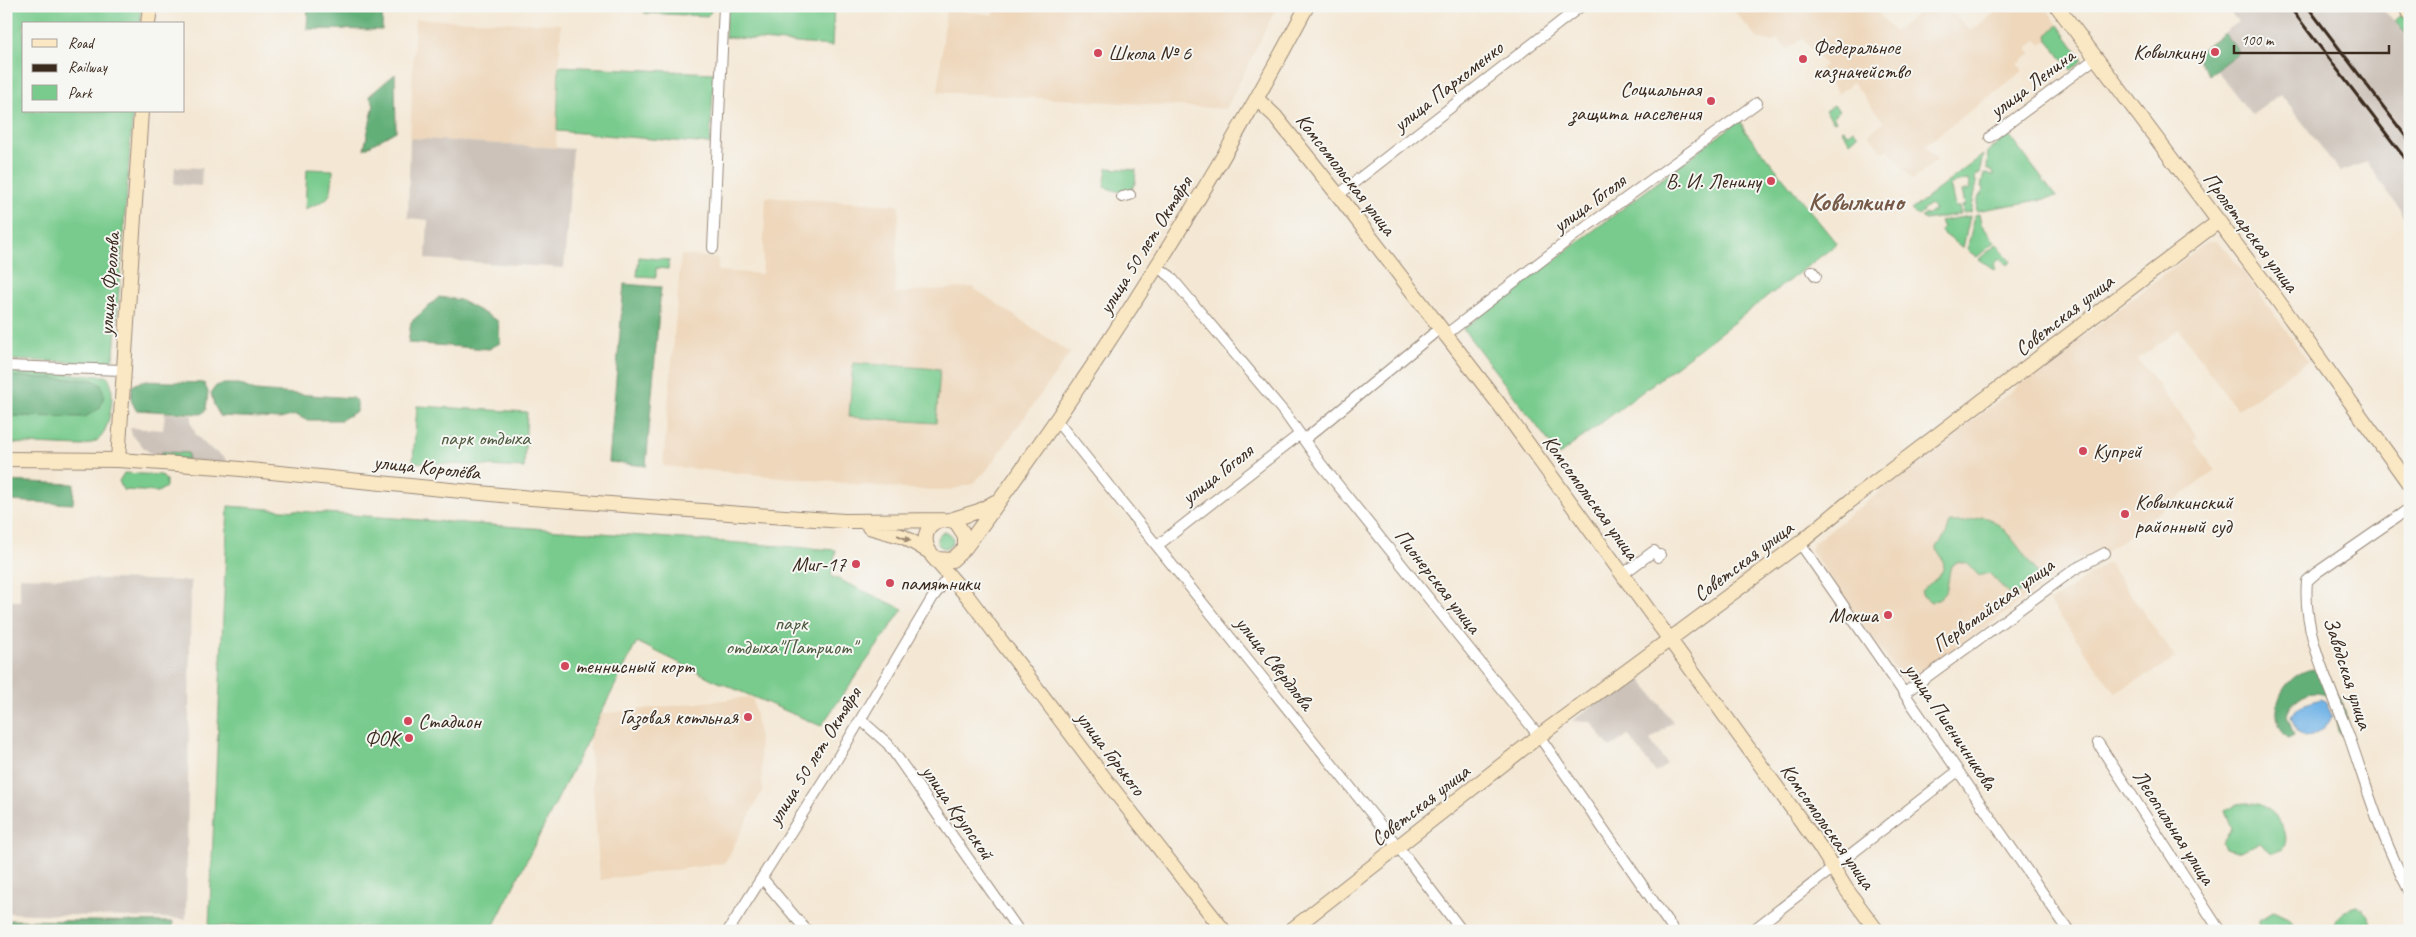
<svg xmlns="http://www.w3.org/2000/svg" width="2416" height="937" viewBox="0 0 2416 937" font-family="Caveat,sans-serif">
	<rect width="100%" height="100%" fill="#f6f6f2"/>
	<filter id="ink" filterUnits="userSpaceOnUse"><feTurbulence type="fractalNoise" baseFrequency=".02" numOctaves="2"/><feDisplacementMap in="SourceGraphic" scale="10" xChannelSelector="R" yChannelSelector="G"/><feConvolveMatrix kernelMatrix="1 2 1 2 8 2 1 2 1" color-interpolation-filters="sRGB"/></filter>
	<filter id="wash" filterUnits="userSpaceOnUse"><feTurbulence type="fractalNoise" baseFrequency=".0096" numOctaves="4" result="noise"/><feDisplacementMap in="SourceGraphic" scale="20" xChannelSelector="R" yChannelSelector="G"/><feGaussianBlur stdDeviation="1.12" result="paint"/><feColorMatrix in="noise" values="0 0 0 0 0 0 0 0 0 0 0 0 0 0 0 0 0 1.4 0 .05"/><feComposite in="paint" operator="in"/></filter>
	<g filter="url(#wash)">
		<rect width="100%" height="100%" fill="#f4e8d5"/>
		<path fill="#eed7bb" d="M995,6H1277L1226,109L938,92L946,8L994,15Z
			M1730,6H1873L1894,32L1926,6H1946L1971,31L2003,6H2045L2058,25L2049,32L2048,40L2041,45L2037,39L2027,48L2031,53L2018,64L2023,71L1925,145L1937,160L1912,180L1888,149L1883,152L1869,134L1884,122L1853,82L1838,94L1819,70L1825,65L1802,38L1787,50L1777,39L1773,42L1757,38Z
			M415,19L561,24L556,148L410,138Z
			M766,197L899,205L895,293L972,287L1070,353L987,470L972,484L950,490H920L663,466L681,255L718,258V271L762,274Z
			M2216,241L2228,251L2308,361L2237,410L2179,329L2138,359L2198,438L2194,441L2215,470L2105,553L2077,559L1921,677L1914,681H1903L1811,551L1813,543L2201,246L2207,242Z
			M2108,562L2176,659L2115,693L2050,602Z
			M749,697L753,699L758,728L763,789L725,863L600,880L589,736L600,714Z"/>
		<path fill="#ccc2b9" d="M2226,6H2379L2410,36V243L2405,232L2409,223L2367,162L2340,172L2281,94L2252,115L2216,70L2239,52L2224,33L2238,22Z
			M410,138L573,149L564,268L426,259L428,220L408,218Z
			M175,167L202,168L201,186L174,184Z
			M165,413L192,415L191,422L196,435L208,447L226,459V464L157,458L145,449L132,435L130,428L163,430Z
			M20,577L191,581L186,919L6,913V601H20Z
			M1636,673L1673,722L1650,740L1667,764L1656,773L1628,735L1610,748L1591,722L1572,721Z"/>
		<path fill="#78cb8d" stroke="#5a7a56" d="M6,6H141L140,24H24V111H133L114,354L111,361L107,363L6,360Z
			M641,6H711V12L707,16L645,13Z
			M727,6H834L832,46L725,37Z
			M2399,16L2405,17L2410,23V36L2394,21Z
			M2058,25L2082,58L2081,61L2071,70L2048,40L2047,35Z
			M559,66L714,73L710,144L557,131Z
			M1834,105L1839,111L1833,116L1836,121L1834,122L1825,111Z
			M1740,120L1745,131L1837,244L1559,455L1463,329Z
			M1843,129L1847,134L1853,129L1858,135L1850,142L1841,130Z
			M2009,135L2056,197L1976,211L1979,195H1982L1983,188L1981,187L1984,174L1995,175L1992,171L1987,170L1988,151Z
			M1983,155L1979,175L1976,174L1975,181L1977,182L1971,212L1963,213L1962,206L1965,205L1962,191L1970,189L1968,180L1950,184L1955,207H1959L1961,214L1925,220L1921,217L1925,214L1926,216L1935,210L1930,204L1922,210L1923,212L1918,216L1911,210Z
			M1107,168L1136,170L1135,183L1129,195L1104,187Z
			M307,169L333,170C331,200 332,198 305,209Z
			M1979,214L1981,224L1995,242L1977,257L1967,250L1975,215Z
			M1970,216L1963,248L1940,231L1943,228L1940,221Z
			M1997,244L2011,262L2007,265L2000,258L1993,265L1996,268L1995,270L1979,259Z
			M639,257L669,260L668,269L656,268V277L637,276Z
			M853,363L940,369L936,423L849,417Z
			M6,371L106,376C118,384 110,428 100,438C95,443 88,444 82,446L6,443Z
			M417,406L527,412L524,468L413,462Z
			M162,452L188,453V459L161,457Z
			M124,473L161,475L166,480V487L158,492L123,490L119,481Z
			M228,506L836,550L831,576L903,609L821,726L714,680L637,642L492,929L209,926Z
			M1982,517C2002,518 2025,557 2037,573L2036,583L2012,597L1989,573L1979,576L1967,563L1957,562L1951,566C1946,582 1952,595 1931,602L1923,596L1921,591C1929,583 1947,575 1943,561C1942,555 1937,553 1937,547L1946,535L1950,522H1964Z
			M937 540a8 8 0 1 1 16 0a8 8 0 1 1-16 0Z
			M2237,804C2244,803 2255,802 2261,805C2275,811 2294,834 2282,850L2272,853L2260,843L2237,852L2225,849L2222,842L2232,829L2225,811Z
			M2358,906L2369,916L2372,931H2344L2333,928C2333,919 2349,907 2358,906Z
			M2274,911L2289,918L2297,931H2258L2259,920Z"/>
		<path fill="#62af78" stroke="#4e6c4b" d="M308,6H383L382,30L307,29Z
			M2224,33L2239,52L2209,75L2194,55Z
			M395,74L396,131L364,149L374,104L369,96Z
			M624,284L661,287L646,466L609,462Z
			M439,297L460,300L498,321L500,343L489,349L408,343L411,322Z
			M6,376L93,380L101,385L104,395L100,408L85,417L6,416Z
			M142,381L204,383L208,392L206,410L201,414L136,410L131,400L132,386Z
			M222,384H239L255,391L352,398L357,401V411L341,420H306L296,415L280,419L220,416L214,405L211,393L216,386Z
			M6,481L74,484L73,504L6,501Z
			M2313,669C2332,678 2351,710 2346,730L2341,733L2338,731C2335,720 2336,707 2327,697C2313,683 2289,701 2287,716L2294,735L2288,738C2264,715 2282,674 2313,669Z
			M6,920L173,922V931H6Z"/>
		<path fill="#72b4e7" stroke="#566f82" d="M2320,699L2325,701L2332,716C2329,726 2316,735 2306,737L2297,732L2291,717C2297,703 2306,705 2320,699Z"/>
	</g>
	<g filter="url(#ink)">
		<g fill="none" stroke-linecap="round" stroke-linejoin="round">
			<defs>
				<path id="street" d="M1990,137L2096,58
					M1338,195L1581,6
					M1122,197L1130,195
					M713,248L724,6
					M1157,267L1170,276L1287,416L1321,464L1539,736L1674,931
					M1812,271L1816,276
					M1444,336L1571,238L1757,103
					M6,366L123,370
					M1056,420L1399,848L1462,931
					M1304,440L1439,329
					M2410,508L2316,573L2307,581C2302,636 2332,689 2350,739C2368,791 2383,843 2410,892
					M1800,543L2069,931
					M1158,545L1300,434
					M1623,574L1654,551L1658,557L1660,555
					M1906,692L2075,569L2105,553
					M861,720L888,744L1019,931
					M2098,743L2220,931
					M762,878L807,931
					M728,931L837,759L933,597L949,576
					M1752,931L1958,771"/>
				<path id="secondary" d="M2057,6L2276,298L2410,485
					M2404,6L2410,13
					M148,24L150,6
					M1257,99L1275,116L1338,195L1499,404L1820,847L1846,889L1877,931
					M6,459L118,460L220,467L531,498L755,515L844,521L950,520L956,522L965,536V548L952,560L937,559C922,548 921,528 939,521
					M118,460L141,111
					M950,520L979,511L995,502
					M869,527L904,537L928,551
					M965,548C1092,376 1207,195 1307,6
					M932,556L968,597L1105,779L1224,931
					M1290,931L1539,736L1800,543L1849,502L2219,221"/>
			</defs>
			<use href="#street" stroke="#98897a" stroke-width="12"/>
			<use href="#secondary" stroke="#98897a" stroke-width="16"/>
			<use href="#street" stroke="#fff" stroke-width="10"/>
			<use href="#secondary" stroke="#fae7c3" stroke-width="14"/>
			<path stroke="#3b2a1e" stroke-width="3" d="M2289,6L2410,165
				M2307,6L2410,142"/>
		</g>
		<defs><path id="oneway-solid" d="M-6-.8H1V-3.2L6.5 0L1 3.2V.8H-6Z" transform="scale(1.25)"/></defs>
		<use fill="#9a8870" href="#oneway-solid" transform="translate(904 538) rotate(23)"/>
	</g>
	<g fill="#d1495b" stroke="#f6f6f2" stroke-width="2">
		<circle cx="2215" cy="52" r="5"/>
		<circle cx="1098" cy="53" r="5"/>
		<circle cx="1803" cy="59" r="5"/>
		<circle cx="1711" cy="101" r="5"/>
		<circle cx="1771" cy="181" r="5"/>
		<circle cx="2083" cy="451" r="5"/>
		<circle cx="2125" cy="514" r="5"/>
		<circle cx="856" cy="564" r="5"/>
		<circle cx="890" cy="583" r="5"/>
		<circle cx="1888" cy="615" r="5"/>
		<circle cx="565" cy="666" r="5"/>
		<circle cx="748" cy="717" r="5"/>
		<circle cx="408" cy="721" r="5"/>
		<circle cx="409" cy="738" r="5"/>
	</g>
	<g text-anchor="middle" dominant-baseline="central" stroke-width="4" stroke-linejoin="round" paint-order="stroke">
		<g font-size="21" fill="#3b2a1e" stroke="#f6f6f2" text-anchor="start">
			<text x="1813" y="47">Федеральное<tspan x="1813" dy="24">казначейство</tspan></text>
			<text x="2205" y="52" text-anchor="end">Ковылкину</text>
			<text x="1108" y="53">Школа № 6</text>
			<text x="1701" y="89" text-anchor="end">Социальная<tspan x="1701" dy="24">защита населения</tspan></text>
			<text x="1761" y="181" text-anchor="end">В. И. Ленину</text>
			<text x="2093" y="451">Купрей</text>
			<text x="2135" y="502">Ковылкинский<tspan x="2135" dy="24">районный суд</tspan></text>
			<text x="846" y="564" text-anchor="end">Миг-17</text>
			<text x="900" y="583">памятники</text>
			<text x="1878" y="615" text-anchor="end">Мокша</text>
			<text x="575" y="666">теннисный корт</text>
			<text x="738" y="717" text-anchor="end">Газовая котльная</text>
			<text x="418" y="721">Стадион</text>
			<text x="399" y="738" text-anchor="end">ФОК</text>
		</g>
		<g font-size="21" fill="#3b2a1e" stroke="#f6f6f2">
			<text transform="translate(2032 83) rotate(-37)">улица Ленина</text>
			<text transform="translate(1448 86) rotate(-38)">улица Пархоменко</text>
			<text transform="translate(1346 174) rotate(52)">Комсомольская улица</text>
			<text transform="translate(1589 203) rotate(-36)">улица Гоголя</text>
			<text transform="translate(2251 232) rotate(53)">Пролетарская улица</text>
			<text transform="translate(1145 245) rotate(-58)">улица 50 лет Октября</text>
			<text transform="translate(109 284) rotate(-86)">улица Фролова</text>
			<text transform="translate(2064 315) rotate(-38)">Советская улица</text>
			<text transform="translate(427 467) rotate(6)">улица Королёва</text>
			<text transform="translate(1217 474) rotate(-38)">улица Гоголя</text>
			<text transform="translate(1591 497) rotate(54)">Комсомольская улица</text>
			<text transform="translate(1743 561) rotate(-37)">Советская улица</text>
			<text transform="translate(1438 581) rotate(52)">Пионерская улица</text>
			<text transform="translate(1993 605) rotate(-36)">Первомайская улица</text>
			<text transform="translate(1275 663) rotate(52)">улица Свердлова</text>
			<text transform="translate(2348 673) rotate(72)">Заводская улица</text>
			<text transform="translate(1951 726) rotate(56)">улица Пшеничникова</text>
			<text transform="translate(1111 753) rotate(53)">улица Горького</text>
			<text transform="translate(814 756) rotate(-58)">улица 50 лет Октября</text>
			<text transform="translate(1420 805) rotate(-38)">Советская улица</text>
			<text transform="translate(958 812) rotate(55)">улица Крупской</text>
			<text transform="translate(1828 826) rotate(55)">Комсомольская улица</text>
			<text transform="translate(2174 827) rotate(57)">Лесопильная улица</text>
		</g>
		<g font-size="21" fill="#4d5a3f" stroke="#f6f6f2">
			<text x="485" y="438">парк отдыха</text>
			<text x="791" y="623">парк<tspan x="791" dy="24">отдыха"Патриот"</tspan></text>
		</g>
		<g font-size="26" font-weight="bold" fill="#765947" stroke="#f6f6f2">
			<text x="1856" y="201">Ковылкино</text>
		</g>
	</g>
	<rect width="2416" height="937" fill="none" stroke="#f6f6f2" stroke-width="25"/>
	<rect x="22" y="22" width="162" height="90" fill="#f6f6f2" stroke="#aba49d"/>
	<rect x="32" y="39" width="25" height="8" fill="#fae7c3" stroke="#aba49d"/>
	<text x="68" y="48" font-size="15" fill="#3b2a1e">Road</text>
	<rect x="32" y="64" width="25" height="8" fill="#3b2a1e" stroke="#aba49d"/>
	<text x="68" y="72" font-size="15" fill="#3b2a1e">Railway</text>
	<rect x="32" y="85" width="25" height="15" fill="#78cb8d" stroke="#aba49d"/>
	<text x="68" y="98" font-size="15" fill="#3b2a1e">Park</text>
	<path d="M2234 45v8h155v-8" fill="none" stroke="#3b2a1e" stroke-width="2.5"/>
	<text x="2241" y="45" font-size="15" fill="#3b2a1e" stroke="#f6f6f2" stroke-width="4" paint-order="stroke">100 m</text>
</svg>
